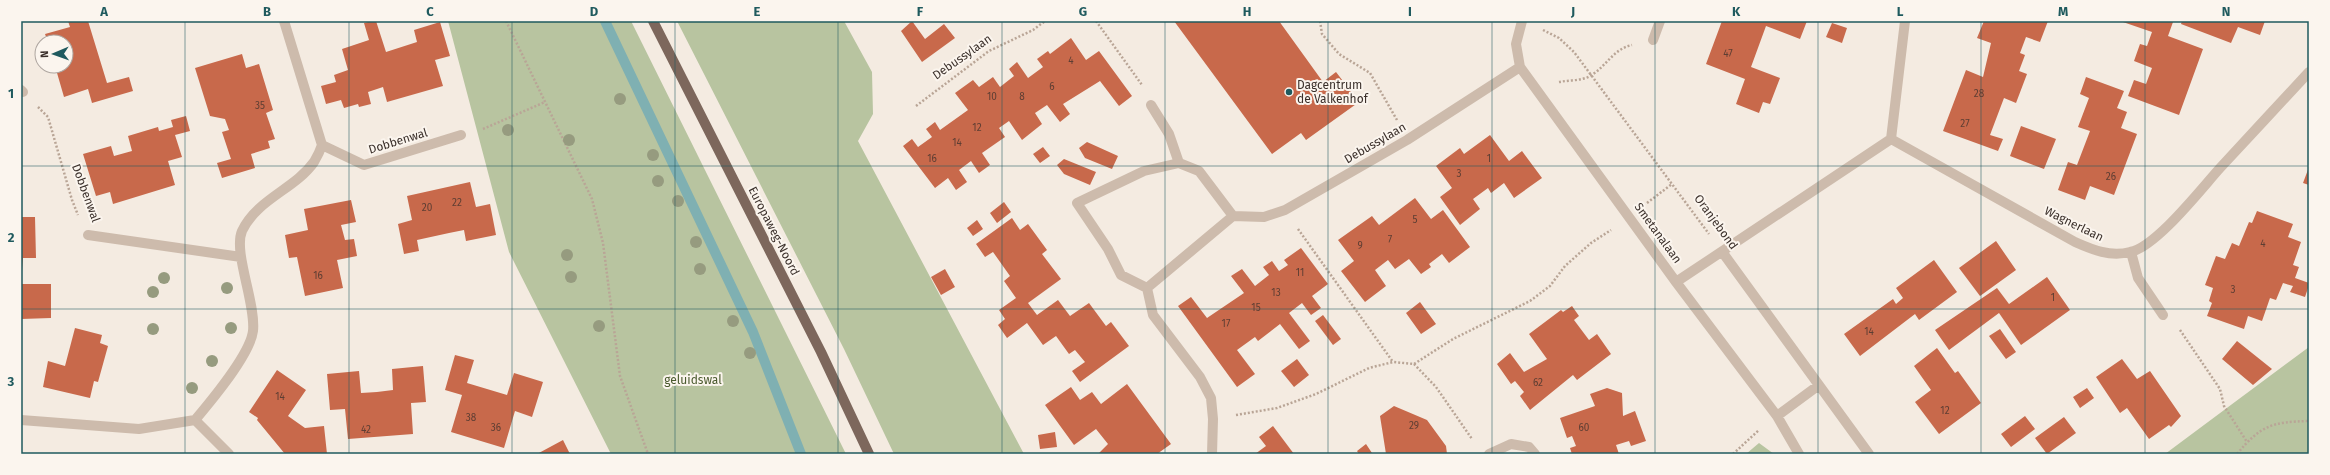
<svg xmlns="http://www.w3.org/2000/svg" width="2330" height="475" viewBox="0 0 2330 475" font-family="'Fira Sans',sans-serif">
	<rect width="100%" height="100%" fill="#f4ebe1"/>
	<path fill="#b8c4a0" d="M448,21H631L846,454H611L509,252Z
		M677,21H844L872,72L873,114L858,141L1024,454H894L844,349Z
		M2309,347V454H2165Z
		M1759,443L1774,454H1746Z"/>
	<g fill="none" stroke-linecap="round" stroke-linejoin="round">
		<path stroke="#7fb0b2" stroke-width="10" d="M605,21L753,332L801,454"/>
	</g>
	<path fill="#c8694b" d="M68,21H88L107,83L129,77L133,91L92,103L88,89L64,97L55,66H66V42H48L45,34L70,27Z
		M372,21H376L386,52L417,42L414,30L440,22L450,56L435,60L443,86L387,102L383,87L368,92L371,104L359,107L358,104L344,108L341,100L326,104L321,86L336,82L334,75L348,70L342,49L369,40L364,23Z
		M912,21L925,39L944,24L955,38L922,62L901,31Z
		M1174,21H1279L1323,82L1336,72L1359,102L1306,140L1301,133L1272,154Z
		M1722,21H1807L1800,39L1766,26L1751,67L1780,78L1770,104L1763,102L1759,113L1736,104L1745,79L1706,64Z
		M1984,21H2048L2040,42L2026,37L2020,53L2025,55L2019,71L2027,74L2016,103L2004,98L1990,135L2003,139L1998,151L1943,131L1966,70L1983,77L1991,43L1977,38Z
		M2120,21H2171L2173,22L2168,36L2203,49L2179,115L2128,96L2134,80L2146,84L2152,68L2134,61L2140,44L2147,46L2152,32Z
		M2182,21H2265L2260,35L2238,27L2231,43L2181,24Z
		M1832,23L1847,28L1842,43L1826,37Z
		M1071,38L1086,60L1099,51L1132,96L1119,106L1100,81L1063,104L1070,114L1060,122L1047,105L1035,113L1042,124L1022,140L1009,121L999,128L1005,137L982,153L990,165L979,173L971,161L959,170L967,182L956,190L948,178L935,188L903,146L912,139L918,147L932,137L926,129L935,122L940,130L968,110L955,93L973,80L979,87L993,77L1000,87L1014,76L1009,69L1017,62L1028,78L1043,67L1037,59L1048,51L1050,54Z
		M242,54L246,68L259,64L273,110L266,113L275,139L268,141L270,148L251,154L255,168L222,178L217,163L231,159L222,132L229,130L225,119L210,116L195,68Z
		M2086,77L2124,91L2117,108L2127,112L2121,128L2137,134L2114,195L2090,186L2085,200L2058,190L2068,162L2077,165L2090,131L2078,127L2089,98L2080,94Z
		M186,116L190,131L175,135L182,157L168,161L175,185L113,204L110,192L96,196L83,154L111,146L114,156L132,151L128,136L158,127L159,131L173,127L171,120Z
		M2021,126L2056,139L2044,169L2010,156Z
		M1490,135L1509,161L1522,151L1542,178L1514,198L1504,183L1491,193L1488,188L1473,199L1480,209L1460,225L1440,197L1452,188L1436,166L1460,148L1464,154Z
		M1087,142L1118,156L1112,169L1085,158L1079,148Z
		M1043,147L1050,156L1040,163L1033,154Z
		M1064,159L1096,172L1090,185L1064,174L1057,165Z
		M2309,167V185L2303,183Z
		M470,182L476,207L490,204L496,235L466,241L464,230L449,233L417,240L419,251L404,254L398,224L412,220L407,196Z
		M1415,198L1431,219L1443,210L1470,247L1449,263L1442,254L1429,264L1431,267L1421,274L1409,259L1395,269L1388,260L1375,270L1386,286L1365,302L1341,271L1354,261L1338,240L1372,216L1379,225Z
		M351,200L356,222L341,225L345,240L354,239L357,256L337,260L343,288L305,296L297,257L289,258L285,235L308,230L304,209Z
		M1004,202L1011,212L997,223L990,213Z
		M2257,211L2293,224L2288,237L2301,242L2293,265L2299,267L2295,278L2309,283V285L2305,297L2290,292L2293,286L2283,283L2276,300L2270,298L2262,321L2248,316L2244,329L2207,316L2212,303L2209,301L2213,288L2205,285L2216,256L2225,259L2232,243L2239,246L2249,222L2252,223Z
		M21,217H35L36,258H23L22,271Z
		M1012,218L1020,230L1028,224L1047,250L1042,254L1061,279L1028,303L1037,315L1058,300L1070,316L1089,303L1106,326L1111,322L1129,346L1080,382L1072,371L1085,362L1075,350L1069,354L1056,336L1043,345L1027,323L1007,338L998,325L1005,319L999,310L1016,298L1004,281L1010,276L993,252L985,257L976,244Z
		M977,220L983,229L973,236L967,228Z
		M1996,241L2016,270L1980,296L1959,268Z
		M1301,248L1328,284L1312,296L1321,308L1311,315L1302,303L1289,313L1310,341L1299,349L1280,324L1258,341L1255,337L1237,350L1255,374L1237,387L1178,306L1191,297L1207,318L1244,293L1231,276L1242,269L1255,286L1269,275L1263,267L1272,261L1279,271L1288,265L1284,260Z
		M1934,260L1957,292L1919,320L1915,314L1860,356L1844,334L1893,299L1896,304L1903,298L1896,288Z
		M945,269L955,287L941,295L931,277Z
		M2047,277L2070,310L2021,345L1999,313L1949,350L1935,330L1997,288L2009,304Z
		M21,284H51V318L21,319Z
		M1420,302L1436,324L1421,334L1406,313Z
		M1572,306L1579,316L1574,320L1589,340L1597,334L1611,354L1577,380L1573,375L1530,410L1520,396L1524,392L1515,381L1511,384L1497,364L1510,353L1524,372L1547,359L1529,334L1561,310L1563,312Z
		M1323,315L1341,339L1333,345L1315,321Z
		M75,328L102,335L100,343L108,346L98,382L94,381L90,398L43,387L48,361L65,366Z
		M2000,329L2016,352L2006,359L1989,336Z
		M2237,341L2272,369L2253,385L2222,359Z
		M1937,348L1955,373L1958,371L1981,403L1939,434L1915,402L1931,390L1914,366Z
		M455,355L474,360L467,383L507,395L514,373L543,382L532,417L515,411L504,448L451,432L462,395L445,390Z
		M1297,359L1309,375L1294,387L1281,371Z
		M2122,359L2137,379L2150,371L2181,416L2171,427L2169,425L2149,439L2127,408L2120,413L2096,377Z
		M423,366L426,402L411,403L413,434L348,439L345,409L330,410L327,374L359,371L361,393L377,392L393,390L392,369Z
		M277,370L306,390L288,416L305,428L324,426L327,454H285L257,420L258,418L249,412Z
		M1127,384L1171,444L1157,454H1098L1108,444L1096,429L1074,445L1045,405L1071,387L1080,400L1092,392L1101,404Z
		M1607,388L1622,393L1623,416L1635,411L1646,441L1631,446L1629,441L1616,445L1619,454H1572L1570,448L1576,446L1572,436L1567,438L1560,418L1595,406L1590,394Z
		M2087,388L2094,398L2080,408L2073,397Z
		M1394,406L1427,420L1446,446L1447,454H1386L1380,416Z
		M2025,416L2035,429L2011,447L2001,434Z
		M2064,417L2076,433L2047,454L2035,438Z
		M1273,426L1294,454H1255L1266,446L1259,437Z
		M1055,432L1057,447L1040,449L1038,435Z
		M563,440L570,454H537Z
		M1366,444L1372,453L1359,454L1357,451Z"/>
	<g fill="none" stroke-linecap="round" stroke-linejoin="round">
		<path stroke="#b9a596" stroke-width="2.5" stroke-dasharray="2 2" stroke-linecap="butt" d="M506,21L592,199L603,243L620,376L648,454
			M1096,21L1142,85
			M1320,21L1322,34L1339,54L1370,73L1397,120
			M1543,30L1559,38L1574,52L1709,234
			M1559,82C1569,80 1581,81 1590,76C1606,67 1613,49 1632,45
			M916,106L989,51L1033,30L1045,21
			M38,107L48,117L72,200L78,215
			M483,129L545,102
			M1647,203L1672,184
			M1298,229L1393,362
			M2180,330L2220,389L2224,406L2247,442
			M1414,364L1436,387L1472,439
			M1236,415L1277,408L1316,394L1369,368L1393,362L1414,364L1453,339L1530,301L1550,286L1565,266L1591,243L1611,230
			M1733,454L1759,430
			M2237,454C2261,425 2272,422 2309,421"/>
		<path stroke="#cdbbac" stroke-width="10" d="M1522,21L1516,44L1520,67L1676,282L1777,416L1799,454
			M1653,40L1660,21
			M21,90L23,92
			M1151,105L1169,134L1179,163L1199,171L1233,216
			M1891,139L2075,242C2093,250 2110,257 2130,252C2156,247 2201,189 2220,168C2250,136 2279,104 2309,72
			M322,145L364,165L461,135
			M1179,163L1144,171L1077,203L1108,249L1121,275L1147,288L1153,315L1200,377L1211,398L1213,419L1212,454
			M88,235L241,257
			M2131,252L2138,278L2163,315
			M1723,253L1869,454
			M1676,282L1891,139L1905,21
			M1147,288L1233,216L1264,217L1285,210L1407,140L1520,67
			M1777,416L1819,385
			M21,420L139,429L195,420
			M229,454L195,420C211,401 250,355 253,331C256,303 233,252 242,231C257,199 295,189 314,162C317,157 320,151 322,145L284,21
			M1489,454L1511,444L1529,447L1535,454"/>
		<path stroke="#7d675c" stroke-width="10" d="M653,21L821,352L869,454"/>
	</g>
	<g fill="#969b7f">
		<circle cx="620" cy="99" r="6"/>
		<circle cx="508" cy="130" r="6"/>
		<circle cx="569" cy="140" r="6"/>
		<circle cx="653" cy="155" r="6"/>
		<circle cx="658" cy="181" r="6"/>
		<circle cx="678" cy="201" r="6"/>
		<circle cx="696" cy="242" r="6"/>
		<circle cx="567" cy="255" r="6"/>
		<circle cx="700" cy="269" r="6"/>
		<circle cx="571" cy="277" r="6"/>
		<circle cx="164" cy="278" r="6"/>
		<circle cx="227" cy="288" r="6"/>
		<circle cx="153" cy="292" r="6"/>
		<circle cx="733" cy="321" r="6"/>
		<circle cx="599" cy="326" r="6"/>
		<circle cx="231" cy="328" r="6"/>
		<circle cx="153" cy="329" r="6"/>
		<circle cx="750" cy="353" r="6"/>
		<circle cx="212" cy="361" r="6"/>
		<circle cx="192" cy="388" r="6"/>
	</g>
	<path fill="none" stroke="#1f5a5e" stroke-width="1" stroke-opacity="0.55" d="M185,21V454M349,21V454M512,21V454M675,21V454M838,21V454M1002,21V454M1165,21V454M1328,21V454M1492,21V454M1655,21V454M1818,21V454M1981,21V454M2145,21V454M21,166H2309M21,309H2309"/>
	<circle fill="#1f5a5e" stroke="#fbf5ee" stroke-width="1.5" cx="1289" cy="92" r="4"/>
	<g text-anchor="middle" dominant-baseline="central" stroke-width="4" stroke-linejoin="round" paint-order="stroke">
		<g font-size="10" fill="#5e3e33">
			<text x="1728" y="54">47</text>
			<text x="1071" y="61">4</text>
			<text x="1052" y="87">6</text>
			<text x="1979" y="94">28</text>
			<text x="992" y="97">10</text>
			<text x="1022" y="97">8</text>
			<text x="260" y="106">35</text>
			<text x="1965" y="124">27</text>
			<text x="977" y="128">12</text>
			<text x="957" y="143">14</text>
			<text x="932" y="159">16</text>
			<text x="1489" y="159">1</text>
			<text x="1459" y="174">3</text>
			<text x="2111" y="177">26</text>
			<text x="457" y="203">22</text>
			<text x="427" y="208">20</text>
			<text x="1415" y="220">5</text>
			<text x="1390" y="240">7</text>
			<text x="2263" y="244">4</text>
			<text x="1360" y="246">9</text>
			<text x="1300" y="273">11</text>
			<text x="318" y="276">16</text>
			<text x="2233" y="290">3</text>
			<text x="1276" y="293">13</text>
			<text x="2053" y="298">1</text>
			<text x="1256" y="308">15</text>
			<text x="1226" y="324">17</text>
			<text x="1869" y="332">14</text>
			<text x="1538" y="383">62</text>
			<text x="280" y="397">14</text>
			<text x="1945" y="411">12</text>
			<text x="471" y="418">38</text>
			<text x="1414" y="426">29</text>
			<text x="496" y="428">36</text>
			<text x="1584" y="428">60</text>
			<text x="366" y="430">42</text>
		</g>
		<g font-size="12" fill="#3b302b" stroke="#fbf5ee">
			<text transform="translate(962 57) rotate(-35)">Debussylaan</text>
			<text transform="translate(398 141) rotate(-17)">Dobbenwal</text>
			<text transform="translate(1375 143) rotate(-30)">Debussylaan</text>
			<text transform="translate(86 193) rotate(70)">Dobbenwal</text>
			<text transform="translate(1716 222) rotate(54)">Oranjebond</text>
			<text transform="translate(2074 224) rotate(26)">Wagnerlaan</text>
			<text transform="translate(774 231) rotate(63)">Europaweg-Noord</text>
			<text transform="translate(1658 233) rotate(54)">Smetanalaan</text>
		</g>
		<g font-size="12" fill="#3b302b" stroke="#fbf5ee" text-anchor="start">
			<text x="1297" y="85">Dagcentrum<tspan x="1297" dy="14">de Valkenhof</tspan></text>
		</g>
		<g font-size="12" fill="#4a5a2e" stroke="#fbf5ee">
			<text x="693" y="380">geluidswal</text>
		</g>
	</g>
	<rect width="2330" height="475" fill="none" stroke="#fbf5ee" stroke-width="44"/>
	<g transform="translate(54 54) rotate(268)"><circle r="19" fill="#fbf5ee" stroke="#aea6a0"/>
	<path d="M0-3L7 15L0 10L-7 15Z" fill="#1f5a5e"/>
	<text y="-6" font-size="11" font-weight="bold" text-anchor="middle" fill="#3b302b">N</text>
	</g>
	<rect x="22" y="22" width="2286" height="431" fill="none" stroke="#1f5a5e" stroke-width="1.5"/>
	<g font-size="13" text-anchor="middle" font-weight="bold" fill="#1f5a5e">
		<text x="104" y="16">A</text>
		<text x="267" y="16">B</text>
		<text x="430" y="16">C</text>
		<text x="594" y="16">D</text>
		<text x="757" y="16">E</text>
		<text x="920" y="16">F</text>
		<text x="1083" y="16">G</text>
		<text x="1247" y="16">H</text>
		<text x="1410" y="16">I</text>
		<text x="1573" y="16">J</text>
		<text x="1736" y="16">K</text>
		<text x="1900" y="16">L</text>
		<text x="2063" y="16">M</text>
		<text x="2226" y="16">N</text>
		<text x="11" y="98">1</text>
		<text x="11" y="242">2</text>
		<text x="11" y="386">3</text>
	</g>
</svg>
